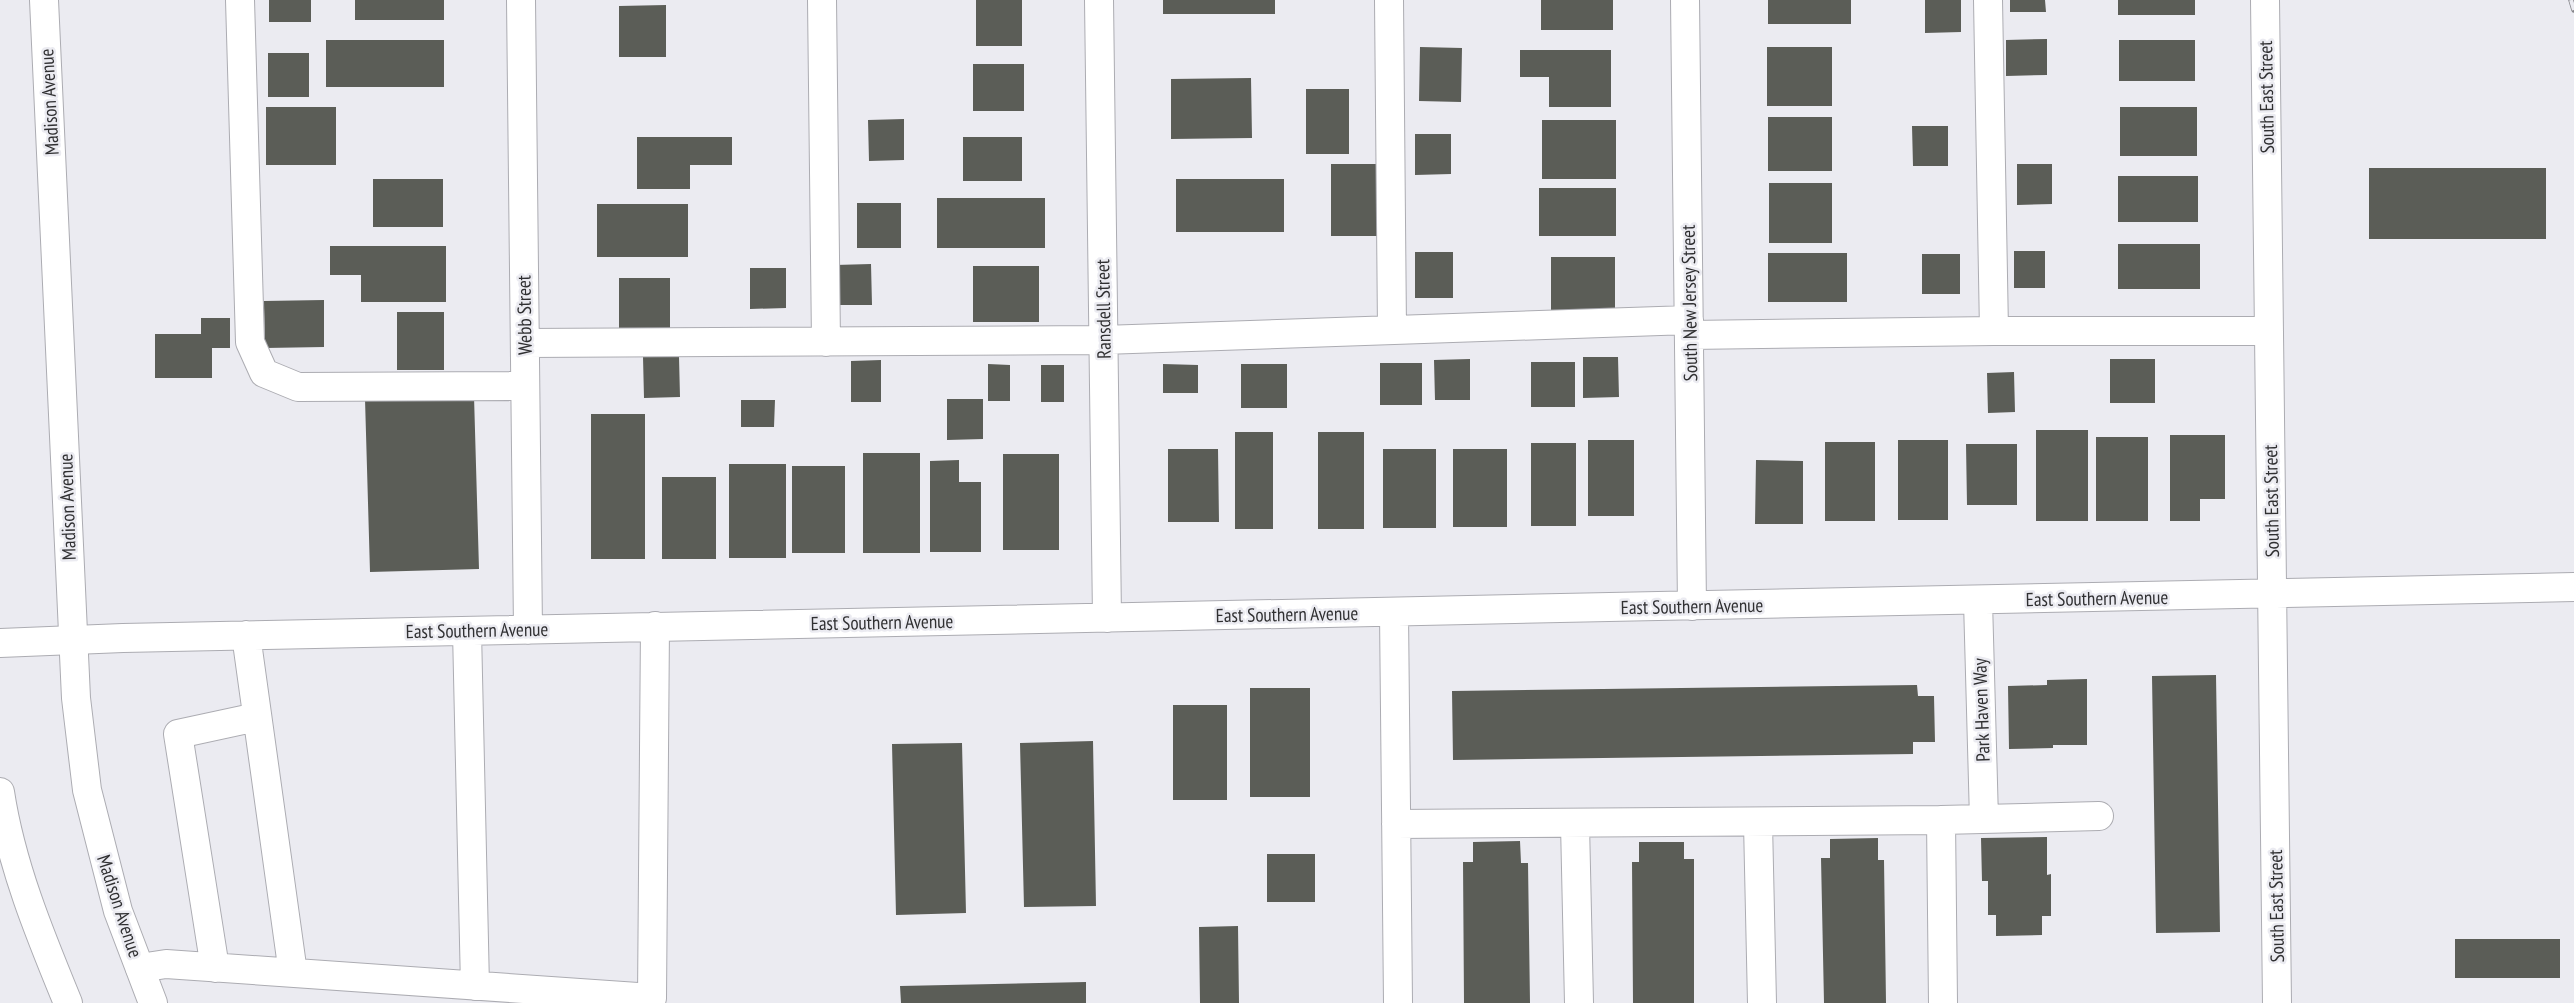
<svg xmlns="http://www.w3.org/2000/svg" width="2574" height="1003" viewBox="0 0 2574 1003" font-family="'PT Sans Narrow',sans-serif">
	<rect width="100%" height="100%" fill="#ebebf1"/>
	<path fill="#5b5d57" d="M269,0H311V22H269Z
		M355,0H444V20H355Z
		M976,0H1022V46H976Z
		M1163,0H1275V14H1163Z
		M1541,0H1613V30H1541Z
		M1768,0H1851V24H1768Z
		M1925,0H1961V32L1925,33Z
		M2010,0H2045L2046,12H2010Z
		M2118,0H2195V15H2118Z
		M666,5V57H619V6Z
		M2047,39V75L2006,76V40Z
		M326,40H444V87H326Z
		M2119,40H2195V81H2119Z
		M1420,47L1462,48L1461,102L1419,101Z
		M1767,47H1832V106H1767Z
		M1520,50H1611V107H1549V77H1520Z
		M268,53H309V97H268Z
		M973,64H1024V111H973Z
		M1251,78L1252,138L1171,139V79Z
		M1306,89H1349V154H1306Z
		M266,107H336V165H266Z
		M2120,107H2197V156H2120Z
		M1768,117H1832V171H1768Z
		M904,119V160L869,161L868,120Z
		M1542,120H1616V179H1542Z
		M1912,126H1948V166H1913Z
		M1415,134H1451V174L1415,175Z
		M637,137H732V165H690V189H637Z
		M963,137H1022V181H963Z
		M1331,164H1381V236H1331Z
		M2017,164H2052V204L2017,205Z
		M2369,168H2546V239H2369Z
		M2118,176H2198V222H2118Z
		M373,179H443V227H373Z
		M1176,179H1284V232H1176Z
		M1769,183H1832V243H1769Z
		M1539,188H1616V236H1539Z
		M937,198H1045V248H937Z
		M857,203H901V248H857Z
		M597,204H688V257H597Z
		M2118,244H2200V289H2118Z
		M330,246H446V302H361V275H330Z
		M2014,251H2045V288H2014Z
		M1415,252H1453V298H1415Z
		M1768,253H1847V302H1768Z
		M1922,254H1960V294H1922Z
		M1551,257H1615V313H1551Z
		M871,264L872,305H836L835,265Z
		M973,266H1039V322H973Z
		M750,268H786V308L750,309Z
		M619,278H670V330H619Z
		M324,300V347L265,348L264,301Z
		M397,312H444V370H397Z
		M201,318H230V348H212V378H155V334H201Z
		M643,357H679L680,397L644,398Z
		M1583,357H1618L1619,397L1583,398Z
		M1470,359V400H1435L1434,360Z
		M2110,359H2155V403H2110Z
		M881,360V402H851V361Z
		M1531,362H1575V407H1531Z
		M1380,363H1422V405H1380Z
		M988,364L1010,365V401H988Z
		M1163,364L1198,365V393H1163Z
		M1241,364H1287V408H1241Z
		M1041,365H1064V402H1041Z
		M2014,372L2015,412L1988,413L1987,373Z
		M474,396L479,569L370,572L365,399Z
		M947,399H983V439L947,440Z
		M741,400H775L774,427H741Z
		M591,414H645V559H591Z
		M2036,430H2088V521H2036Z
		M1235,432H1273V529H1235Z
		M1318,432H1364V529H1318Z
		M2170,435H2225V499H2200V521H2170Z
		M2096,437H2148V521H2096Z
		M1588,440H1634V516H1588Z
		M1898,440H1948V520H1898Z
		M1825,442H1875V521H1825Z
		M1531,443H1576V526H1531Z
		M1966,444H2017V505H1967Z
		M1168,449H1218L1219,522H1168Z
		M1383,449H1436V528H1383Z
		M1453,449H1507V527H1453Z
		M863,453H920V553H863Z
		M1003,454H1059V550H1003Z
		M959,460V482H981V552H930V461Z
		M1756,460L1803,461V524H1755Z
		M729,464H786V558H729Z
		M792,466H845V553H792Z
		M662,477H716V559H662Z
		M2216,675L2220,932L2156,933L2152,676Z
		M2087,679V745H2053V748L2009,749L2008,686L2047,685V680Z
		M1917,685L1918,696H1934L1935,742H1913V754L1453,760L1452,691Z
		M1250,688H1310V797H1250Z
		M1173,705H1227V800H1173Z
		M1093,741L1096,906L1024,907L1020,743Z
		M962,743L966,913L896,915L892,744Z
		M2047,837V875L2051,874V916H2042V935L1996,936V915H1988V881H1982L1981,838Z
		M1878,838V860H1884L1886,1003H1824L1821,858H1830V839Z
		M1520,841L1521,863H1528L1530,1003H1464L1463,862H1473V842Z
		M1639,842H1684V859H1694V1003H1633L1632,862H1639Z
		M1267,854H1315V902H1267Z
		M1238,926L1239,1003H1200L1199,927Z
		M2455,939H2560V978H2455Z
		M1086,982V1003H901L900,986Z"/>
	<g fill="none" stroke-linecap="round" stroke-linejoin="round">
		<defs>
			<path id="minor" d="M240,0L250,342L264,373L298,387L525,386
				M521,0L528,630
				M822,0L826,342
				M1099,0L1107,618
				M1389,0L1392,330
				M1685,0L1692,606
				M1988,0L1994,331
				M2265,0L2277,1003
				M1689,335L1994,331H2269
				M525,343L1103,340L1689,320
				M1978,601L1984,819
				M1394,613L1398,1003
				M467,631L475,986
				M246,635L293,973
				M0,643L123,638L2574,587
				M1758,823L1762,1003
				M1396,824L1941,820
				M1575,824L1579,1003
				M140,968L166,964L652,998L655,626
				M215,968L178,734L257,717
				M1943,1003L1941,820L2099,816"/>
			<path id="major" d="M44,0L76,698L87,790L118,911L153,1003
				M0,792C11,865 40,935 68,1003"/>
		</defs>
		<use href="#minor" stroke="#acacb2" stroke-width="30"/>
		<use href="#major" stroke="#acacb2" stroke-width="30"/>
		<use href="#minor" stroke="#fff" stroke-width="28"/>
		<use href="#major" stroke="#fff" stroke-width="28"/>
		<defs>
			<path id="rail" d="M2571,0L2574,10"/>
		</defs>
		<use href="#rail" stroke="#86868a" stroke-width="5.5"/>
		<use href="#rail" stroke="#ebebf1" stroke-width="4" stroke-dasharray="11" stroke-linecap="butt"/>
	</g>
	<g text-anchor="middle" dominant-baseline="central" stroke-width="5" stroke-linejoin="round" paint-order="stroke">
		<g font-size="19" fill="#303032" stroke="#ebebf1">
			<text transform="translate(2266 97) rotate(-91)">South East Street</text>
			<text transform="translate(49 102) rotate(-93)">Madison Avenue</text>
			<text transform="translate(1689 303) rotate(-91)">South New Jersey Street</text>
			<text transform="translate(1103 309) rotate(-91)">Ransdell Street</text>
			<text transform="translate(524 315) rotate(-91)">Webb Street</text>
			<text transform="translate(2271 501) rotate(-91)">South East Street</text>
			<text transform="translate(67 507) rotate(-92)">Madison Avenue</text>
			<text transform="translate(2097 598) rotate(-1)">East Southern Avenue</text>
			<text transform="translate(1692 606) rotate(-1)">East Southern Avenue</text>
			<text transform="translate(1287 614) rotate(-1)">East Southern Avenue</text>
			<text transform="translate(882 622) rotate(-1)">East Southern Avenue</text>
			<text transform="translate(477 630) rotate(-1)">East Southern Avenue</text>
			<text transform="translate(1981 710) rotate(-92)">Park Haven Way</text>
			<text transform="translate(120 906) rotate(72)">Madison Avenue</text>
			<text transform="translate(2276 906) rotate(-91)">South East Street</text>
		</g>
	</g>
</svg>
